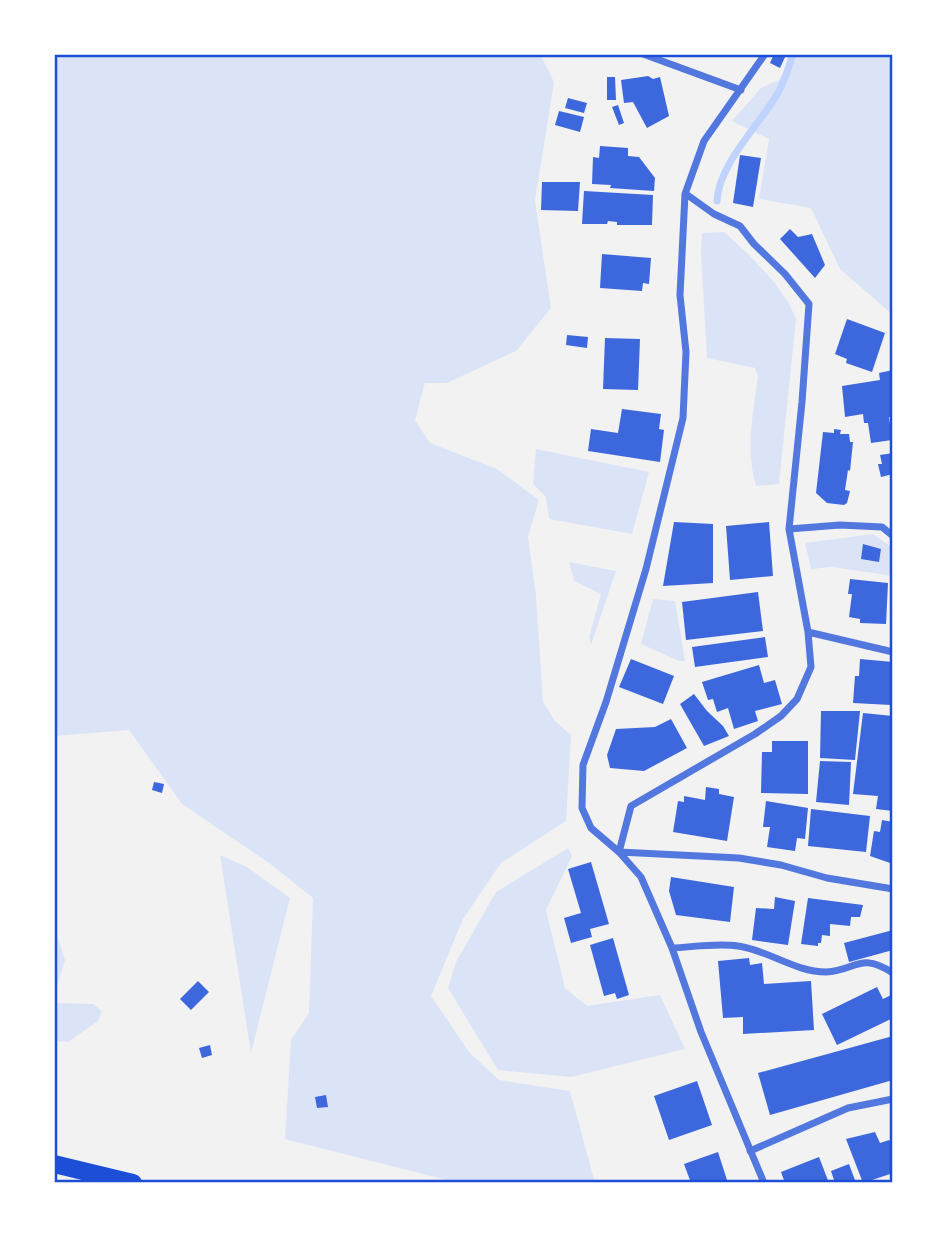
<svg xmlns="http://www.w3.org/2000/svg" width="947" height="1237" viewBox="0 0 947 1237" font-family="'Roboto Serif',serif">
	<rect width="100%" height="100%" fill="#f2f2f2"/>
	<path fill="#dbe4f7" d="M54,54H540L554,82L535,201L551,308L516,351L447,383H425L415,420L430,443L497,469L539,500L528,537L536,595L543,702L555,721L571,735L566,821L501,863L463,919L431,996L469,1052L499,1080L570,1091L595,1183H458L285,1139L291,1040L309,1013L313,898L269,863L182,804L129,730L54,736Z
		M795,54H893V315L840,269L811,208L759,199L769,139L732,121L761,88L779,80Z
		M724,232C749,254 785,288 796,319L779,484L756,486C745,449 753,414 758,376L755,368L707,358L701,253L702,233Z
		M536,449L649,472L632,534L549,519L546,497L533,484Z
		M873,534L893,548V576L832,567L811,569L805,543Z
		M569,562L616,571L591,645L589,637L601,594L574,581Z
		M653,599L675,601L685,661H679L641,644Z
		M568,848L572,856L546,910L565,988L587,1006L660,995L685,1049L571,1077L498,1070L448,988L456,962L496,892Z
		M220,855L247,867L290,898L251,1053Z
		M54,926L65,960L54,997Z
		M54,1003L93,1004L102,1011L98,1021L68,1042L54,1041Z"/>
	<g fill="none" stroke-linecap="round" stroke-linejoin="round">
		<path stroke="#bfd3fe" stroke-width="7" d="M717,201C719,162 761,124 779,91C785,80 789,66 793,54"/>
	</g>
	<path fill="#3d67dc" d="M774,54L786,55L780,68L770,63Z
		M648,76L653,79L660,77L669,116L647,128L633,102L624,103L621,80Z
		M607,77H615L616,100H607Z
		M568,98L587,103L584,113L565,108Z
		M618,105L624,123L619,125L612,107Z
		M559,111L584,117L580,132L555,125Z
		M600,146L628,148V156L639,157L655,178L654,191L610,188L611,185L592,184L593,157L599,158Z
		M740,155L761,158L753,207L733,203Z
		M542,182H580L578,211L541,210Z
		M584,191L653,195L652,225H617V222L608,221L607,224H582Z
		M790,229L798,237L812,234L825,265L815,278L780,239Z
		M602,254L651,258L649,284L643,283L642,291L600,288Z
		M847,319L885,333L872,372L846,363L847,359L835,354Z
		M567,335L588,337L587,348L566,345Z
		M605,338L640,339L638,390L603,389Z
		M893,370V417H889L892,440L871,443L868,423H864L863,414L845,417L842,386L880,380L879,373Z
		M622,409L661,414L659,429L664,430L660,462L588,451L591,429L618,433Z
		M834,429L841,430L840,434H849L850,442H853L850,471L848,470L845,490L850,491L847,503L844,505L827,503L816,493L823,432L834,433Z
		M893,453V474L881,477L878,464H882L880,455Z
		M674,522L713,524V583L663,586Z
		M769,522L773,576L730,580L726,526Z
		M863,544L881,549L879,562L861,559Z
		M850,579L888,583L886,624L860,623V619L849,617L852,594H848Z
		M758,592L763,631L686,640L682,602Z
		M765,637L768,657L695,667L692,647Z
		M631,659L674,676L663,704L619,687Z
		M860,659L893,662L891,705L853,703L855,676H859Z
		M759,665L764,683L775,680L782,704L755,711L758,721L734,729L728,708L717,712L713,699L708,700L702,682Z
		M694,694L707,711L723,726L729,736L704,746L680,704Z
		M821,711H860L855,760L820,758Z
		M863,713L893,716V811L876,809L878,796L853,794Z
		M671,719L687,748L644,771L610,768L607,755L616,729L655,727Z
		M772,741H808V794L761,793L762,752H772Z
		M820,761L851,762L849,805L816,802Z
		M154,782L164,784L162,793L152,790Z
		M706,787L719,789V794L734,797L727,841L673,832L678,801L684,802V796L705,800Z
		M766,801L808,808L805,839L797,838L795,851L767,847L770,827H763Z
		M811,809L870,816L866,852L808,846Z
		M882,820L893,822V864L870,856L874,831L880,832Z
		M591,862L609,924L590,929L592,937L571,943L564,918L581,913L568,869Z
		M671,877L734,887L730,922L676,915L669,891Z
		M775,897L795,901L788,945L752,940L756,908L774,909Z
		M808,898L863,905L860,917H851L850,926L830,924V936L822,935L821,943H818V946L801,944Z
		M893,930V950L849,962L844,943Z
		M613,938L629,995L617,999L615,993L604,996L590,945Z
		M749,958L750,965L762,963L764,984L811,981L814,1030L743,1034V1017L723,1018L718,961Z
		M198,981L209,992L191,1010L180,999Z
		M877,987L883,999L893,994V1018L837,1045L822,1014Z
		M893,1036V1080L770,1115L758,1073Z
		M210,1045L212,1055L202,1058L199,1048Z
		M697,1081L712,1125L669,1140L654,1096Z
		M326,1095L328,1107L317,1108L315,1097Z
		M875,1132L880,1143L889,1140L893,1146V1173L863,1183L846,1139Z
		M718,1152L728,1183H691L684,1164Z
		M819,1157L829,1183H785L781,1172Z
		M849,1164L856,1183H835L831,1171Z"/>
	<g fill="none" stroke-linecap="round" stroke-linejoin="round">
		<path stroke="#5277de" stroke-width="7" d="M643,54L741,90
			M686,194L714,214L740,226L754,244L785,274L809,304L802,402L789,529L808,632L811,667L797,699L781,716L755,734L631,806L619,852L739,858L781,865L827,878L893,889
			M789,529L840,525L882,527L893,536
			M808,632L893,652
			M672,948C693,947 717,943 738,946C768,950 795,972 826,972C856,971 859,951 893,973
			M750,1151L848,1108L893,1099
			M764,1183L701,1032L672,948L641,877L619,852L591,828L582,808L583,765L606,702L646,569L683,418L686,352L680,295L685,194L704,141L765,54"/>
		<path stroke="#1d4ed8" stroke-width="18" d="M54,1164L133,1183"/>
	</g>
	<rect width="947" height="1237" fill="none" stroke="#ffffff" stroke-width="112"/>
	<rect x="56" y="56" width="835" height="1125" fill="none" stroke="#1d4ed8" stroke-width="2.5"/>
</svg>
